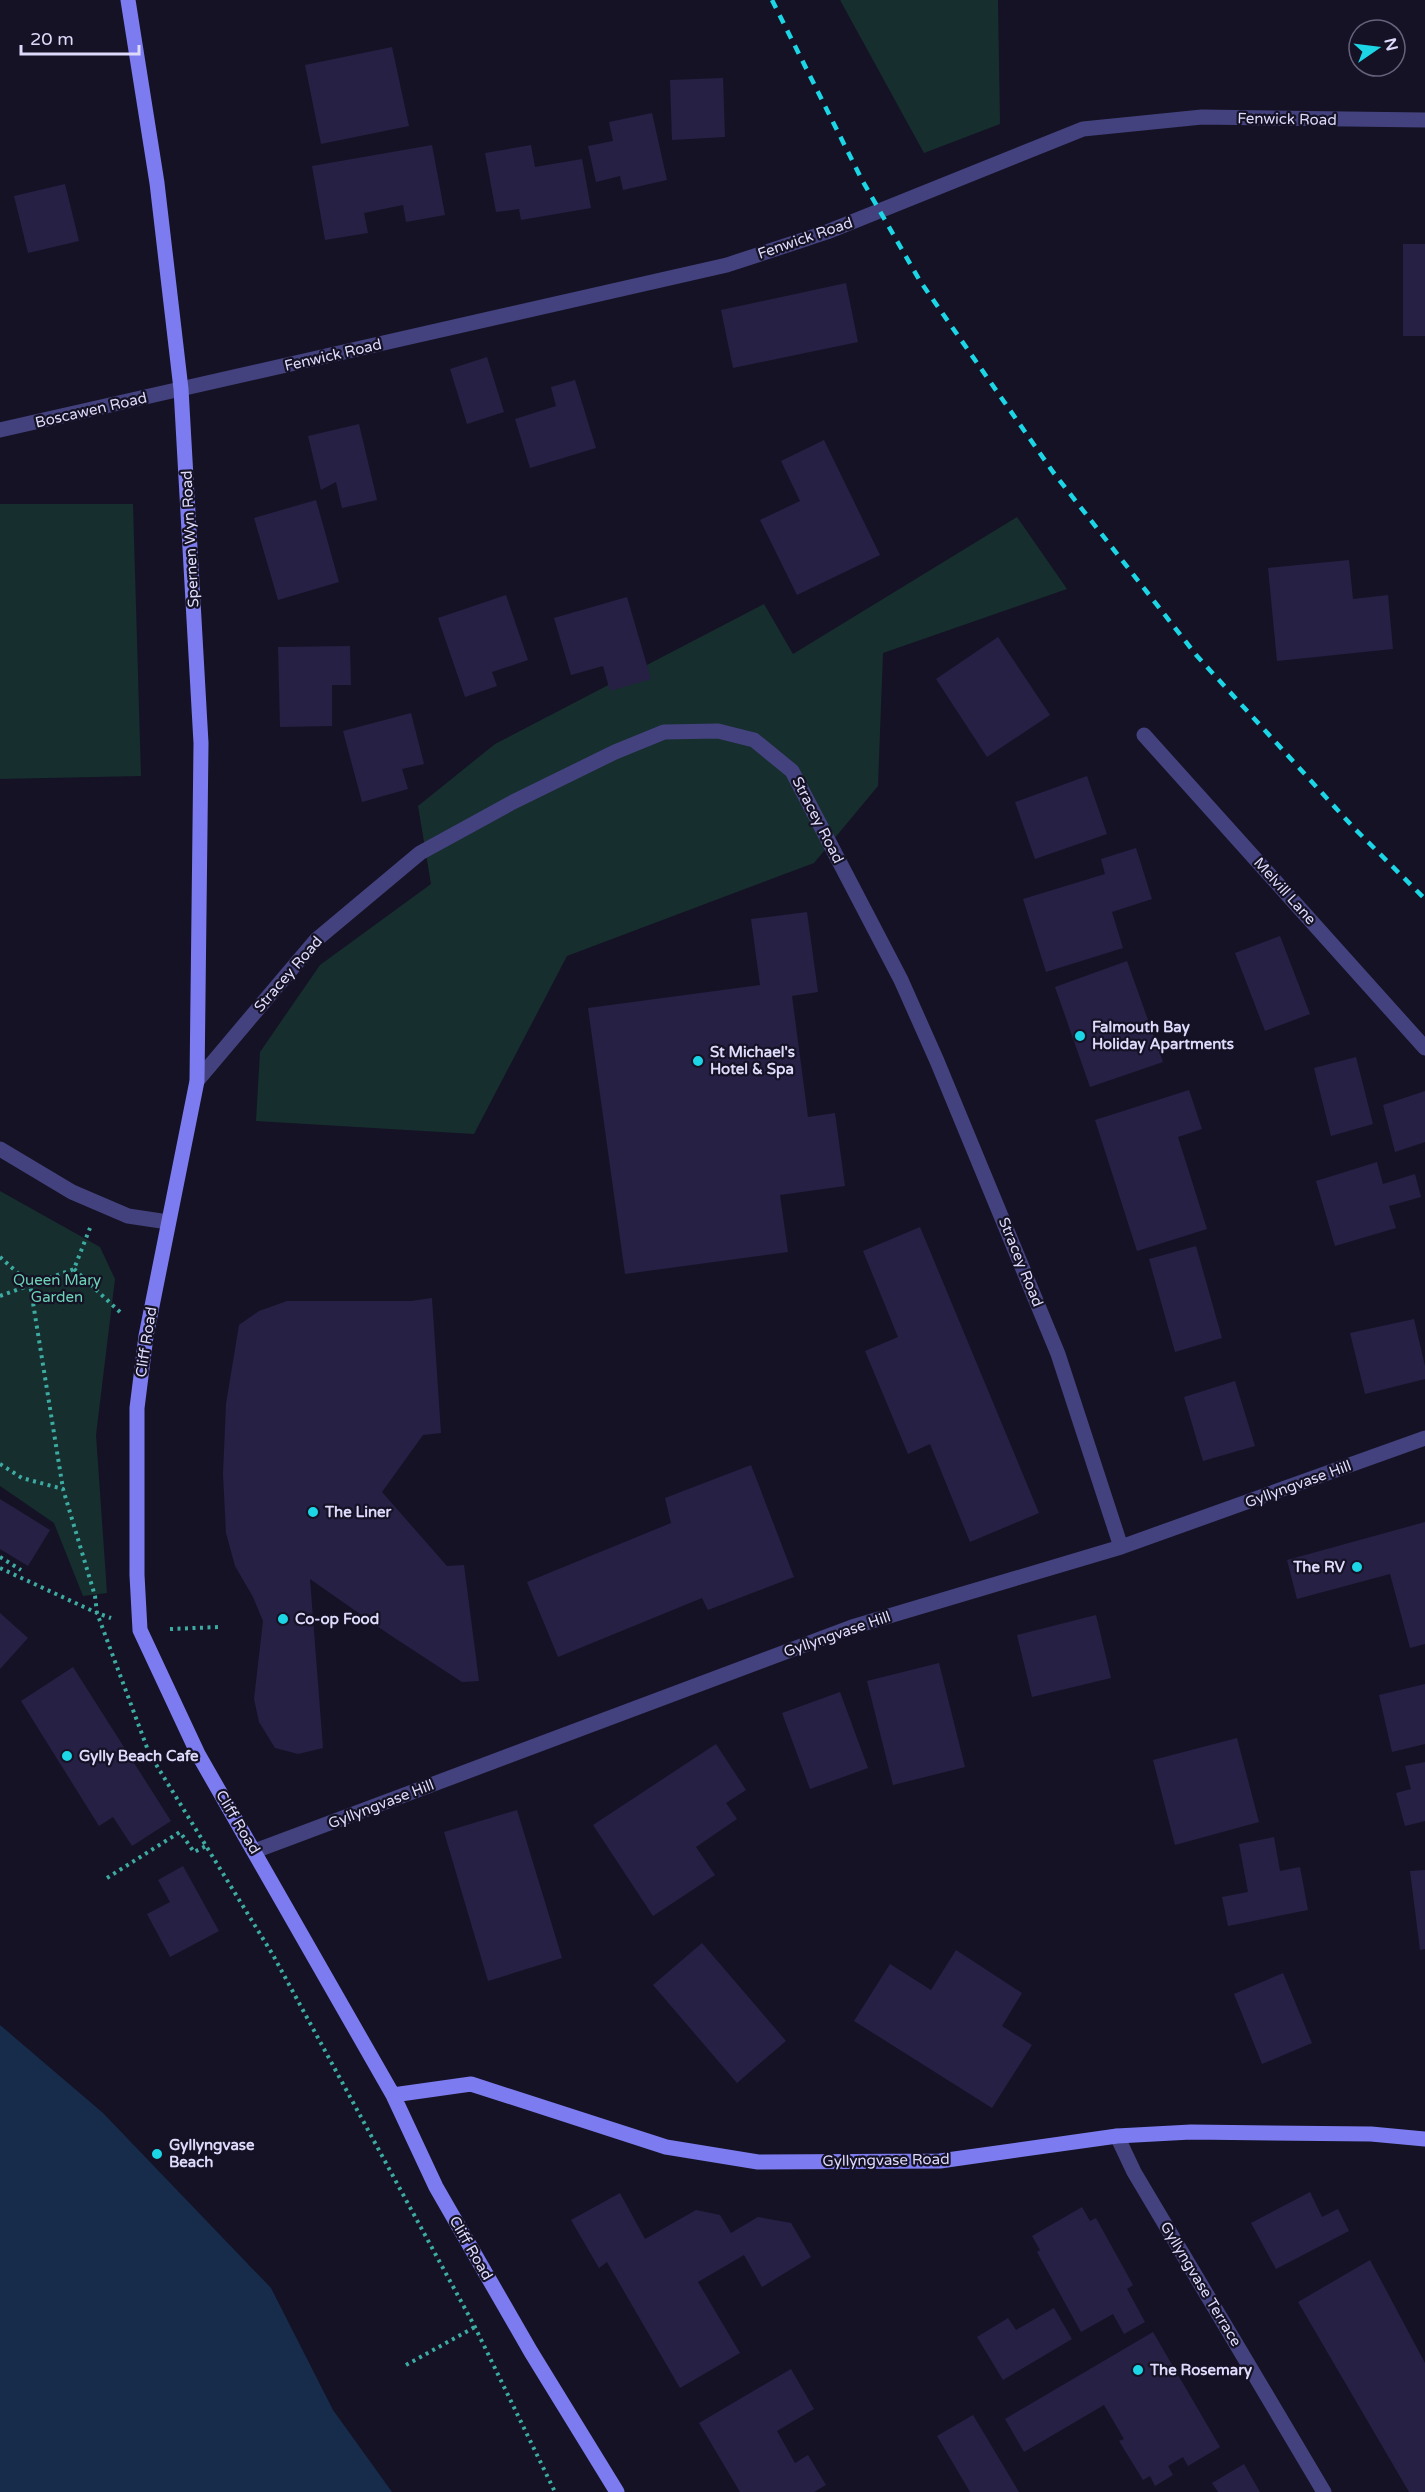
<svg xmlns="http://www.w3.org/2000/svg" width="1425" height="2492" viewBox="0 0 1425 2492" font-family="'Varela Round',sans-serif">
	<rect width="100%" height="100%" fill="#151225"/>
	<path fill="#162e2d" d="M840,0H998L1000,124L924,153Z
		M0,504H133L141,776L0,779Z
		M1017,517L1067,589L883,653L878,786L814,863L567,956L474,1134L256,1121L260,1052L320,965L431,884L418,806L495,744L764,604L793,654Z
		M0,1191L100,1247L115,1279L96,1435L107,1593L83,1596L54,1523L0,1486Z"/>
	<path fill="#162c4a" d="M0,2025L103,2113L271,2288L333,2410L392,2492H0Z"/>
	<path fill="#262044" d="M392,47L409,126L321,144L305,65Z
		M723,78L725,137L672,140L670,80Z
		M652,113L667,180L623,190L620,176L596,182L588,146L613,141L609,122Z
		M432,145L445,215L406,222L403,205L364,213L368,233L325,240L312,166Z
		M531,145L535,167L582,159L591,208L521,220L519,209L496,212L485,153Z
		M65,184L79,241L28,253L14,196Z
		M1403,244H1425V336H1403Z
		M846,283L858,342L733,368L721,310Z
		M487,357L504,412L467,424L450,369Z
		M575,380L596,448L530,468L515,419L556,406L551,387Z
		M359,424L377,500L342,508L336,482L321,490L308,436Z
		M824,440L880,555L797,595L760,520L800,501L781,461Z
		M316,500L339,582L278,600L254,518Z
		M1349,560L1353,599L1388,595L1393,649L1277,661L1268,568Z
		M506,595L528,660L492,672L497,686L465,697L438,618Z
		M627,597L651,679L610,691L603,666L571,675L554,618Z
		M998,637L1050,715L987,757L936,679Z
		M350,646L351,685H332V726L280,727L278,647Z
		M411,713L424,764L402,769L408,789L362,802L343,731Z
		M1087,776L1107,834L1035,859L1015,802Z
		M1136,848L1152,899L1112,912L1123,948L1046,972L1023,899L1105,874L1101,859Z
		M807,912L818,992L792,996L808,1117L835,1113L845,1186L780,1195L788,1252L625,1274L588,1008L760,985L751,919Z
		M1280,936L1310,1014L1265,1031L1235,953Z
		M1127,961L1163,1062L1090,1087L1055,987Z
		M1356,1057L1373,1124L1331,1136L1314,1068Z
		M1189,1090L1202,1129L1178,1137L1207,1229L1137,1251L1095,1120Z
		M1425,1091V1142L1395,1152L1383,1105Z
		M1377,1162L1383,1184L1415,1174L1421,1197L1389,1206L1396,1228L1335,1246L1316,1181Z
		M920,1227L1039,1513L970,1542L930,1444L908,1454L865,1351L898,1337L863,1251Z
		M1196,1246L1222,1338L1175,1352L1149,1259Z
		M432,1298L441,1433L423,1435L382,1492L447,1566L464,1565L479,1681L462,1682L390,1635L310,1579L323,1748L298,1754L275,1748L259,1722L254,1699L263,1621L253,1597L235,1566L226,1533L223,1474L226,1404L239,1325L259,1311L287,1301H411Z
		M1414,1319L1425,1366V1379L1365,1394L1350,1333Z
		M1235,1381L1255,1446L1203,1461L1184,1397Z
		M751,1465L794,1577L708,1610L702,1598L558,1657L527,1582L671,1523L665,1498Z
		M0,1499L50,1530L28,1566L0,1549Z
		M1425,1522V1644L1410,1648L1390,1574L1297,1599L1287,1560Z
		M0,1613L28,1638L0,1669Z
		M1096,1615L1111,1678L1032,1697L1017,1635Z
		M939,1663L965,1767L893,1785L867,1681Z
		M73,1667L171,1821L132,1846L113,1817L99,1826L21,1701Z
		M1425,1684V1744L1392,1752L1379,1695Z
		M840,1692L868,1768L810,1789L782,1713Z
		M1237,1738L1259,1822L1175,1845L1153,1760Z
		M716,1744L746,1790L726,1803L737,1819L696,1847L715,1875L653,1916L593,1825Z
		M1425,1762V1821L1405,1826L1396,1793L1411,1789L1405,1766Z
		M517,1810L562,1958L488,1981L444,1832Z
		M1274,1837L1280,1871L1300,1867L1308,1910L1228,1926L1222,1897L1248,1892L1239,1844Z
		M183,1866L219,1931L170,1957L147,1914L170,1902L158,1880Z
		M1425,1870V1949L1420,1950L1410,1871Z
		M702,1943L786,2041L737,2083L653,1985Z
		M956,1950L1022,1993L1002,2026L1032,2045L992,2108L854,2021L890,1964L931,1990Z
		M1283,1973L1312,2043L1262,2064L1234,1994Z
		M1310,2192L1322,2217L1338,2209L1349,2231L1276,2269L1251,2223Z
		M620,2193L645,2239L696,2210L720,2215L731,2233L758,2217L791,2223L811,2257L762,2287L744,2255L698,2282L740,2353L680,2388L607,2262L599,2268L571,2220Z
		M1082,2207L1090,2221L1096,2218L1133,2285L1127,2289L1145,2322L1124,2334L1113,2314L1081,2332L1037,2252L1040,2250L1032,2236Z
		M1370,2260L1425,2363V2492H1409L1298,2302Z
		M1054,2308L1072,2339L1003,2380L977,2337L1008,2318L1016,2330Z
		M1153,2332L1220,2447L1188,2466L1183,2457L1168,2466L1173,2475L1155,2486L1150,2476L1143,2480L1119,2441L1124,2439L1104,2405L1024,2452L1005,2419Z
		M791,2369L814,2409L777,2431L795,2463L808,2455L826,2485L814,2492H740L699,2423Z
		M973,2415L1019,2492H970L937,2436Z
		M1244,2464L1260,2492H1218L1212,2483Z"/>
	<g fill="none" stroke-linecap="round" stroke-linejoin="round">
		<path stroke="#3daba2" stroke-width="4" stroke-dasharray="3 4.5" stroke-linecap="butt" d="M0,1257L30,1284L63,1489
			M74,1269L121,1313
			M0,1296L74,1269L90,1228
			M0,1464L22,1478L63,1489L95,1596L97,1613L111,1618
			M0,1557L21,1570
			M0,1568L97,1613L149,1753L273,1955L475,2327L555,2492
			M170,1629L219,1627
			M107,1878L180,1832L194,1852L206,1846
			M406,2365L475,2327"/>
		<path stroke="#43427e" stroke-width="15" d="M0,430L727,265L827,232L1083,129L1202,117L1425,120
			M1144,735L1425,1048
			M197,1081L316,940L420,853L513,802L615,752L664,732L718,731L754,740L792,771L901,980L937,1061L1058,1354L1121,1547
			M0,1149L72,1192L128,1216L168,1222
			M255,1851L852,1627L1121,1547L1425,1438
			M1117,2136L1134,2172L1324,2492"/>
		<path stroke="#7c7cf0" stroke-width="15" d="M128,0L157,183L181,389L201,743L197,1081L146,1336L137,1408V1575L140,1630L198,1754L393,2095L436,2187L531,2352L617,2492
			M393,2095L471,2084L666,2147L758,2162L940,2161L1117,2136L1191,2132L1371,2134L1425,2139"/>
		<path stroke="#1cd6e5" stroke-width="4.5" stroke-dasharray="9 8" stroke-linecap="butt" d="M772,0L862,180L920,281L1053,472L1197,656L1354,828L1425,899"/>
	</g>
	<g fill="#1cd6e5" stroke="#151225" stroke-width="2">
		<circle cx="1080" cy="1036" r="6"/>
		<circle cx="698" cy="1061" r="6"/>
		<circle cx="313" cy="1512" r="6"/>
		<circle cx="1357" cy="1567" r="6"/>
		<circle cx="283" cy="1619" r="6"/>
		<circle cx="67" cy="1756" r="6"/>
		<circle cx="157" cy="2154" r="6"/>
		<circle cx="1138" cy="2370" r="6"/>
	</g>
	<g text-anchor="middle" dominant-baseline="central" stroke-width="4.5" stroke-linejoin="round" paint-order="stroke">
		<g font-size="15" fill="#dddafb" stroke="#151225">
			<text transform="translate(1287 119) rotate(1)">Fenwick Road</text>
			<text transform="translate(805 238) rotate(-19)">Fenwick Road</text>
			<text transform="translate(333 355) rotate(-13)">Fenwick Road</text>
			<text transform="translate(91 410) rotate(-13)">Boscawen Road</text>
			<text transform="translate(190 539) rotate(-93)">Spernen Wyn Road</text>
			<text transform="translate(818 820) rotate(63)">Stracey Road</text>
			<text transform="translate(1285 891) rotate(48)">Melvill Lane</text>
			<text transform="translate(288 974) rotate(-49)">Stracey Road</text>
			<text transform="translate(1021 1262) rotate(68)">Stracey Road</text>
			<text transform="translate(146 1342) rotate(-81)">Cliff Road</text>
			<text transform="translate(1298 1484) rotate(-20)">Gyllyngvase Hill</text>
			<text transform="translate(837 1634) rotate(-19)">Gyllyngvase Hill</text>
			<text transform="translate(381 1804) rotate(-21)">Gyllyngvase Hill</text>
			<text transform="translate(238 1822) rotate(59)">Cliff Road</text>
			<text transform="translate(886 2160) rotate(-1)">Gyllyngvase Road</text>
			<text transform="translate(471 2248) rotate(60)">Cliff Road</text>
			<text transform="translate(1201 2284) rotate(59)">Gyllyngvase Terrace</text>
		</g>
		<g font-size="15" font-weight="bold" fill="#dddafb" stroke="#151225" text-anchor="start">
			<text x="1092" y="1027">Falmouth Bay<tspan x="1092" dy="17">Holiday Apartments</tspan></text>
			<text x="710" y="1052">St Michael's<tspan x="710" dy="17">Hotel &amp; Spa</tspan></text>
			<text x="325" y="1512">The Liner</text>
			<text x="1345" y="1567" text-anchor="end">The RV</text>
			<text x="295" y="1619">Co-op Food</text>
			<text x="79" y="1756">Gylly Beach Cafe</text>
			<text x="169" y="2145">Gyllyngvase<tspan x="169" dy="17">Beach</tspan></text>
			<text x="1150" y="2370">The Rosemary</text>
		</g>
		<g font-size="15" fill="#6dd3b7" stroke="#151225">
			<text x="57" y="1280">Queen Mary<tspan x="57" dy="17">Garden</tspan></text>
		</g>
	</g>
	<g transform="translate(1377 48) rotate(76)"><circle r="28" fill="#151225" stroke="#65627b" stroke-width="1.5"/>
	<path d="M0-4.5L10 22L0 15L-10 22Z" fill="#1cd6e5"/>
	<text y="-9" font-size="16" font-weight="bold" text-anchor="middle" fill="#dddafb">N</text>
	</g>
	<path d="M21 45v9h118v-9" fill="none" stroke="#dddafb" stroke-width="3"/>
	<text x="30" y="45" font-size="18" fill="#dddafb" stroke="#151225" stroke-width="4.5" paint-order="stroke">20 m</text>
</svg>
